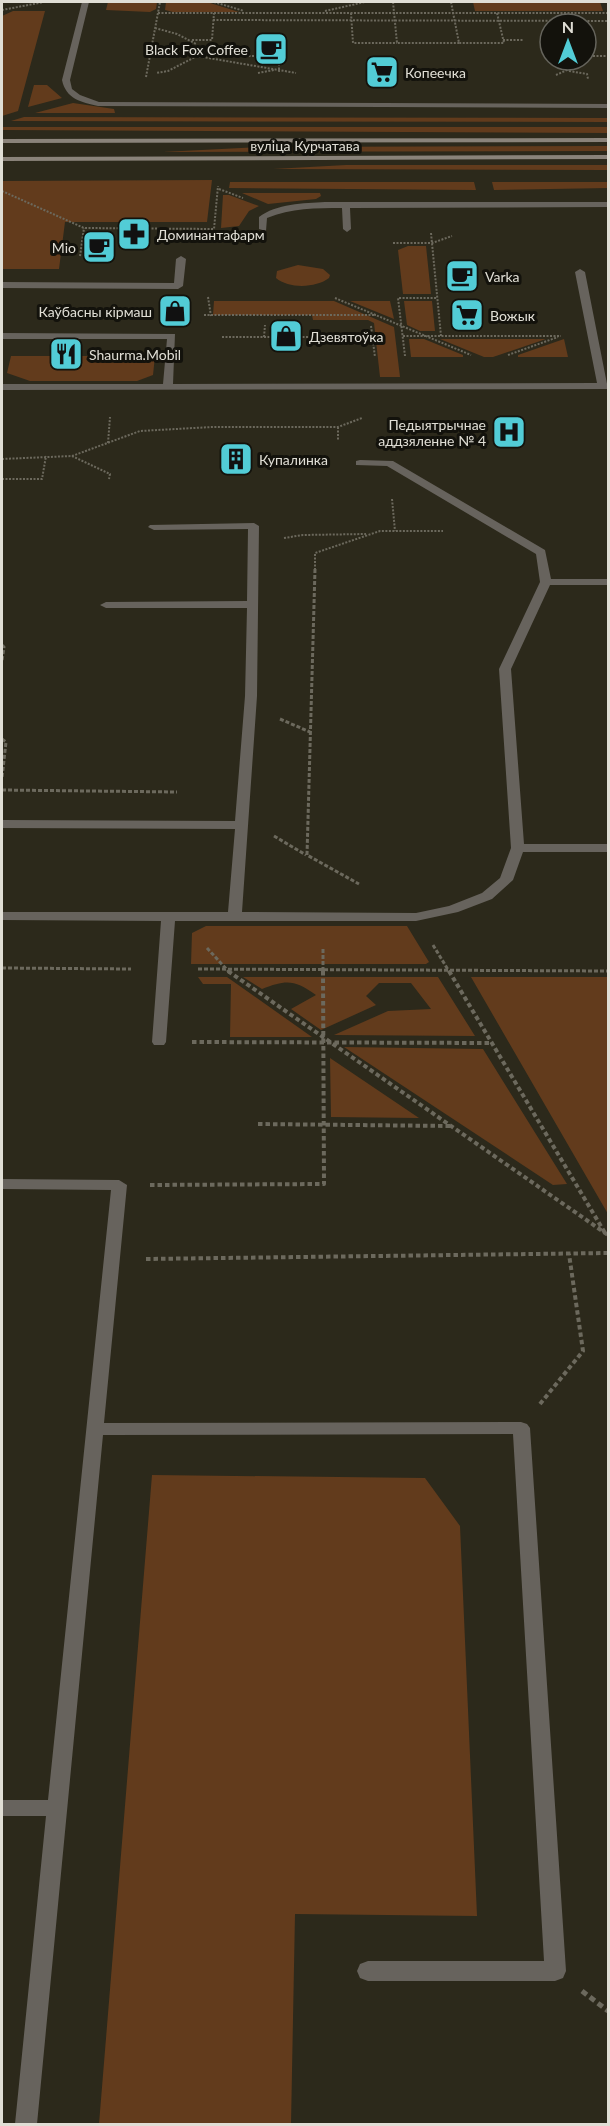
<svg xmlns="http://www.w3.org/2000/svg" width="610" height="2126" viewBox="0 0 610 2126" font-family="Lato,sans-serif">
	<rect width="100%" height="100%" fill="#2c291b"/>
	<path fill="#623b1c" d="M108,2H157L156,9L150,12L106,10Z
		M166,2H207L239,12H173L165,10Z
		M473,2H600L603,11H475Z
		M13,11H45L18,111L2,116V16Z
		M34,85H47L62,98L28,107Z
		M73,103L114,109L115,113H35Z
		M24,117L608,118V122L11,121Z
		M2,127H608V133L2,130Z
		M608,146V151L162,152L259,147Z
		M346,165H608V170L273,169Z
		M212,180L207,222H65L59,269H2V181Z
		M230,182H474L476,190L229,188Z
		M492,182H608V188L494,190Z
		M242,193H320L321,196L316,199L268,204Z
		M223,195H229L259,206L249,211L239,226L221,228Z
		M408,246H426L431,294H403L398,250Z
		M298,265L323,269L330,275L329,278C316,288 289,289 276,278L277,271Z
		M214,301H334L394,327L400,377H380L374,323L368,320H313L312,315H213Z
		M350,301H390L394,319Z
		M404,301H432L435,331H420L407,325Z
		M409,339H424L463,355V357H411Z
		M440,339H546L493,357H484Z
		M564,339L568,357H518V355Z
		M11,356H155L153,375L137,381H30L7,373Z
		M206,926H407L429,962L426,964H191L192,933Z
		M198,977H227L312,1037H230L231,984H203Z
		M243,977H438L475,1036L334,1035L388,1011L431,1009L411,983H379L366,996L376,1005L321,1030L291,1009L316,995C295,980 287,979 262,989Z
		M471,977H608V1214Z
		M344,1047L483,1049L567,1184L553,1185Z
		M330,1058L419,1118L331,1117Z
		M152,1475L425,1478L460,1526L477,1916L295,1914L291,2124H99Z"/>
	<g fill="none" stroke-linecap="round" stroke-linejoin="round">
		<path stroke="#6c695d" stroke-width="2" stroke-dasharray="2 1.5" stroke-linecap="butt" d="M214,2L244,11
			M393,2L397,43H459
			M451,2L459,43H504L497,13
			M2,10L44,2
			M325,11L365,2
			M158,13H608
			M351,13L353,43H397
			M213,20L608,21
			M155,28L177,34L196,44L197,56L168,71L156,73
			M192,40H212L214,13
			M503,40H523
			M150,51L197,56L296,73
			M210,56H279V72
			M586,56H608
			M569,71L587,74L588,79
			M258,73L274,70
			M556,75L576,66L568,60
			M146,77L160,2
			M219,189L243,198
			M2,191L84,228L214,229L218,186
			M431,233L441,336
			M393,243H432L452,236
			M80,256L84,228
			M208,297L211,316
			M335,298L471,355
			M204,315H376
			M371,326L375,357
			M403,336H561
			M222,337H348
			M264,337L265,325
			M508,355L558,337
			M405,356L398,298H437
			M338,427V441
			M108,443L110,417
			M72,456L110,474L109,479
			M2,459L72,456L140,431L212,427H338L362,418
			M2,479H42L46,456
			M392,499L395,531
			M284,538L303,535L366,534
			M315,570V553L380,531H443"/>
		<path stroke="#6c695d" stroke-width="3" stroke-dasharray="4 2" stroke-linecap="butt" d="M315,569L307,855L359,884
			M2,645L4,647L2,661
			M280,719L310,732
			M2,739L6,742L2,778
			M2,790L177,792
			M274,836L306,855
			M433,945L450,973
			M207,948L230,973
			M323,949V973
			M2,968L131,969
			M198,969L608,971"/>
		<path stroke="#6c695d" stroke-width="4" stroke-dasharray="4.5 3" stroke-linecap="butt" d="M228,971L608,1235
			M449,971L605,1233
			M192,1042L490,1043
			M258,1124L450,1126
			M150,1185L324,1184L323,971
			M146,1259L608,1253
			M540,1404L583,1351L569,1254"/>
		<path stroke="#6c695d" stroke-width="5" stroke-dasharray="6 4" stroke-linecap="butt" d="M582,1991L608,2011"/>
		<path fill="#67635d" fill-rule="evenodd" d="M82,2H89L70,80L72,89L80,95L99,102L608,104V108L98,106C81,102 66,99 62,80Z
			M325,202H608V207L350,208L351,229L347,232L343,229L342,208C316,208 291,208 267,218L266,231L259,229V217C276,204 304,203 325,202Z
			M181,256L186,259L183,286L178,289L2,288V282L174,283L176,259Z
			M580,269L585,272L608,389L2,390V384H163L167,339H2V333L175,334L173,384L597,383L575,272Z
			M360,460L393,461L545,550L551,579H608V585H550L511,669L524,844H608V852H523L513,880L492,899L458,912L416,921H175L166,1042L164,1045H154L152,1042L161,921L2,920V912H228L235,829L2,828V820L235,821L245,696L247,608H106L100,605L106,602L247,601L248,529L154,530L148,527L150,525L254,523L259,526L257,696L242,912L416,913L449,906L482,893L500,878L511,848L499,669L540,582L536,554L387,466L356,465V461Z
			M2,1179L119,1180L127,1185L104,1423L521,1422L527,1424L530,1428L566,1971L563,1978L555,1981H368L360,1978L357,1971L360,1964L368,1961H544L513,1434L103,1435L37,2124H15L46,1816H2V1800H48L111,1190L2,1189Z"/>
		<path fill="#8a837a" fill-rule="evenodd" d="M608,138V142L2,143V139Z
			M608,155V159L2,161V157Z"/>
	</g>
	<defs>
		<symbol id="cafe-square" viewBox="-11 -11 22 22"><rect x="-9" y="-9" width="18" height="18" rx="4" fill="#52ccd6" stroke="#13120c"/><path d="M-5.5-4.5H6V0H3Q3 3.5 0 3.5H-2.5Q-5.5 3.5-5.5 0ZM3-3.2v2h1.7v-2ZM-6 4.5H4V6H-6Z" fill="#111"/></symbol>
		<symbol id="supermarket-square" viewBox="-11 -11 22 22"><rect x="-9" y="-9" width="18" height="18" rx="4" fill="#52ccd6" stroke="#13120c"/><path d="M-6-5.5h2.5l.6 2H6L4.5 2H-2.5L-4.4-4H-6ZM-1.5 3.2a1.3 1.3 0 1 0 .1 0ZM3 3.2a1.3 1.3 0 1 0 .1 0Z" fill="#111"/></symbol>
		<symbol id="pharmacy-square" viewBox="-11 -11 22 22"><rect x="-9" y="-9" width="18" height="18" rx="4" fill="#52ccd6" stroke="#13120c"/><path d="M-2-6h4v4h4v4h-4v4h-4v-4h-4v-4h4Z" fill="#111"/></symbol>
		<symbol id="shop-square" viewBox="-11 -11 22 22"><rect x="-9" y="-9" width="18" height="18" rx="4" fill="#52ccd6" stroke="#13120c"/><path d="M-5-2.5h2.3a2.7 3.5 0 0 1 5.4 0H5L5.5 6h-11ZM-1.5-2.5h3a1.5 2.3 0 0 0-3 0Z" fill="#111"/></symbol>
		<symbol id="restaurant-square" viewBox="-11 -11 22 22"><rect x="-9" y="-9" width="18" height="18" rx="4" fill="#52ccd6" stroke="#13120c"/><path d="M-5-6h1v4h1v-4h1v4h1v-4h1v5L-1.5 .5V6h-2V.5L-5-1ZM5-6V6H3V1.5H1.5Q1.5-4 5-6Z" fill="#111"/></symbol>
		<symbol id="hospital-square" viewBox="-11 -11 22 22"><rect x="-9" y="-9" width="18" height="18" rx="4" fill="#52ccd6" stroke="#13120c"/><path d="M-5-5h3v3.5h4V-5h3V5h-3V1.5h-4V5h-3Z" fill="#111"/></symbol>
		<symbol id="building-square" viewBox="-11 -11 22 22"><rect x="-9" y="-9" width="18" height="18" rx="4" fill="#52ccd6" stroke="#13120c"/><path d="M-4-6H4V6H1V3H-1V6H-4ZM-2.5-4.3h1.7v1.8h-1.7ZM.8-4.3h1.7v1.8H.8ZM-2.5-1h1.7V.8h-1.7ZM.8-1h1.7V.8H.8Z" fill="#111"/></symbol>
	</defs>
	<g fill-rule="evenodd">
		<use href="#cafe-square" x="252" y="30" width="38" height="38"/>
		<use href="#supermarket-square" x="363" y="53" width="38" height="38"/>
		<use href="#pharmacy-square" x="115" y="215" width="38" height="38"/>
		<use href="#cafe-square" x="80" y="228" width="38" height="38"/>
		<use href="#cafe-square" x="443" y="257" width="38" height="38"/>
		<use href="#shop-square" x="156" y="292" width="38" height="38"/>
		<use href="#supermarket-square" x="448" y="296" width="38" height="38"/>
		<use href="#shop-square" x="267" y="317" width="38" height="38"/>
		<use href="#restaurant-square" x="47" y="335" width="38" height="38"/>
		<use href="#hospital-square" x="490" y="413" width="38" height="38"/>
		<use href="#building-square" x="217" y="440" width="38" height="38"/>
	</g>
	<g text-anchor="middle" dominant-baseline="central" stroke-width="6" stroke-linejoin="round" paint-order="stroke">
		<g font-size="14" fill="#e0ded5" stroke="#13120c" text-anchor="start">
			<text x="248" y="49" text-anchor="end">Black Fox Coffee</text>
			<text x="405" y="72">Копеечка</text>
			<text x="157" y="234">Доминантафарм</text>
			<text x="76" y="247" text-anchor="end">Mio</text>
			<text x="485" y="276">Varka</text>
			<text x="152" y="311" text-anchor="end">Каўбасны кірмаш</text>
			<text x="490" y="315">Вожык</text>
			<text x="309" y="336">Дзевятоўка</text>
			<text x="89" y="354">Shaurma.Mobil</text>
			<text x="486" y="424" text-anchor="end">Педыятрычнае<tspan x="486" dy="16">аддзяленне № 4</tspan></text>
			<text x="259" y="459">Купалинка</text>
		</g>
		<g font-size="14" fill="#e0ded5" stroke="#13120c">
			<text x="305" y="145">вуліца Курчатава</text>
		</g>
	</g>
	<rect width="610" height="2126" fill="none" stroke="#e0ded5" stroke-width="6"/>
	<g transform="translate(568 42)"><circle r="28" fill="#13120c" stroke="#65645c" stroke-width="1.5"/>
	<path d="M0-4.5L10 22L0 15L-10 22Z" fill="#52ccd6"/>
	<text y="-9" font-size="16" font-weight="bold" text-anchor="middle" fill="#e0ded5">N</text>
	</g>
</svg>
